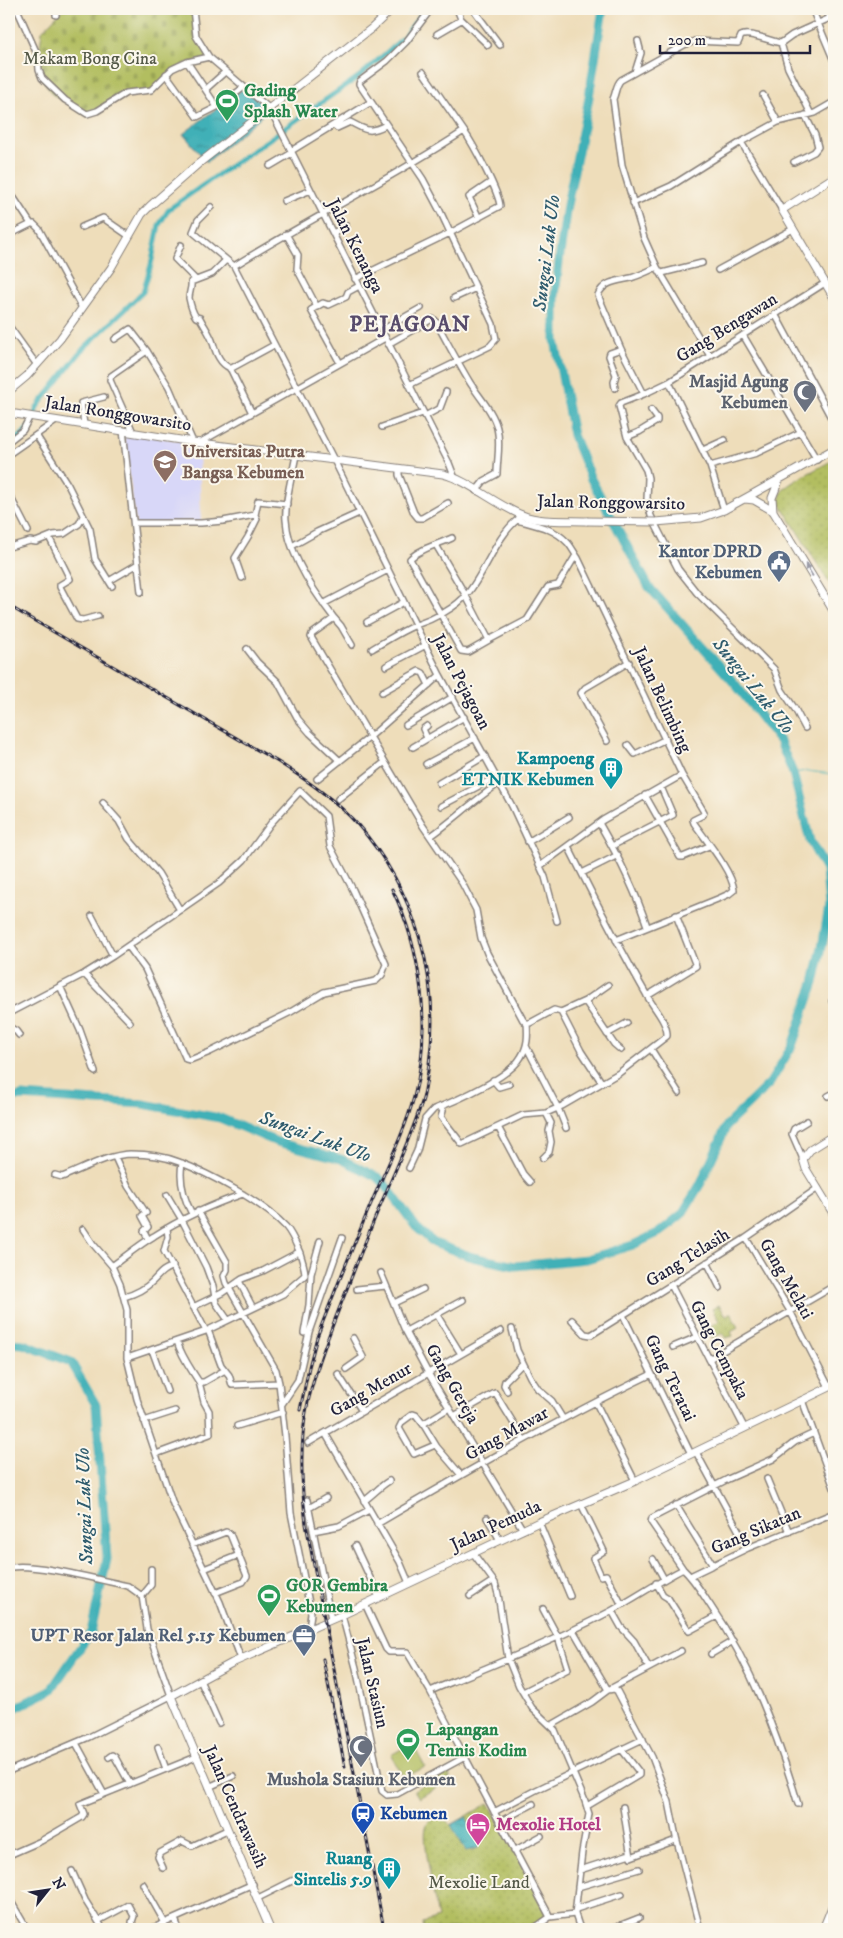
<svg xmlns="http://www.w3.org/2000/svg" width="843" height="1938" viewBox="0 0 843 1938" font-family="'IM FELL DW Pica',serif">
	<defs>
		<pattern id="green-dots" width="8" height="8" patternUnits="userSpaceOnUse" patternTransform="scale(1.25)"><rect width="8" height="8" fill="#b2be60"/><path d="M2 2h.1M6 6h.1" fill="none" stroke="#99a354" stroke-width="1.8" stroke-linecap="round"/></pattern>
		<pattern id="cemetery-stones" width="16" height="16" patternUnits="userSpaceOnUse" patternTransform="scale(1.25)"><rect width="16" height="16" fill="#b2be60"/><path d="M2 7V4a2 2 0 0 1 4 0v3zM10 15v-3a2 2 0 0 1 4 0v3z" fill="#99a354"/></pattern>
		<pattern id="water-ripples" width="26" height="14" patternUnits="userSpaceOnUse" patternTransform="scale(1.25)"><rect width="26" height="14" fill="#3fb0b7"/><path d="M2 4q2-2 4 0t4 0M15 11q2-2 4 0t4 0" fill="none" stroke="#348f96"/></pattern>
	</defs>
	<rect width="100%" height="100%" fill="#fbf7ec"/>
	<filter id="ink" filterUnits="userSpaceOnUse"><feTurbulence type="fractalNoise" baseFrequency=".02" numOctaves="2"/><feDisplacementMap in="SourceGraphic" scale="10" xChannelSelector="R" yChannelSelector="G"/><feConvolveMatrix kernelMatrix="1 2 1 2 8 2 1 2 1" color-interpolation-filters="sRGB"/></filter>
	<filter id="wash" filterUnits="userSpaceOnUse"><feTurbulence type="fractalNoise" baseFrequency=".0096" numOctaves="4" result="noise"/><feDisplacementMap in="SourceGraphic" scale="20" xChannelSelector="R" yChannelSelector="G"/><feGaussianBlur stdDeviation="1.12" result="paint"/><feColorMatrix in="noise" values="0 0 0 0 0 0 0 0 0 0 0 0 0 0 0 0 0 1.4 0 .05"/><feComposite in="paint" operator="in"/></filter>
	<g filter="url(#wash)">
		<rect width="100%" height="100%" fill="#eeddba"/>
		<path fill="#d8d7f8" d="M124,433L199,443L201,523L136,526Z"/>
		<path fill="url(#green-dots)" stroke="#6a704e" d="M834,459V591L781,505C780,500 779,495 783,490C792,480 822,467 834,459Z
			M719,1305L726,1316L731,1313L738,1328L731,1332L733,1336L726,1338L723,1333L712,1339L709,1327L719,1321L712,1309Z
			M449,1770L450,1779L419,1798L414,1790Z
			M489,1803L550,1917L531,1929H424L423,1923L438,1918C435,1899 422,1842 426,1827C428,1820 435,1817 441,1816L451,1825Z"/>
		<path fill="url(#cemetery-stones)" stroke="#6a704e" d="M63,9H193L199,38L210,58L187,63L171,71L152,92L126,94L88,117L52,94L37,70L42,31Z"/>
		<path fill="#b2be60" stroke="#6a704e" d="M412,1743L425,1767L404,1778L391,1755Z"/>
		<path fill="url(#water-ripples)" stroke="#306979" d="M243,88L270,109L207,162L183,134Z
			M466,1817L480,1842L478,1848L466,1851L451,1825Z"/>
		<g fill="none" stroke-linecap="round" stroke-linejoin="round">
			<path stroke="#3fb0b7" stroke-width="1" d="M793,773L807,771L832,774L834,777"/>
			<path stroke="#3fb0b7" stroke-width="5" d="M9,444L21,436L32,424L37,407L84,348L143,292L151,265L159,225L169,209L361,75L404,37L425,9"/>
			<path stroke="#3fb0b7" stroke-width="9" d="M9,1099L21,1096L143,1104L220,1118L277,1142L341,1159L379,1178L387,1187L416,1227L434,1243L472,1257L515,1266L587,1259L633,1245L660,1232L682,1214L701,1183L727,1125L770,1083L792,1046L814,983L823,942L829,907L826,870L810,841L793,773L780,742L736,685L649,587L591,479L573,435L555,340V296L560,254L567,205L588,103L603,9
				M9,1343L23,1344L71,1362L96,1405L107,1559L91,1632L51,1690L9,1711"/>
		</g>
	</g>
	<g filter="url(#ink)">
		<g fill="none" stroke-linecap="round" stroke-linejoin="round">
			<defs>
				<path id="street" d="M17,9L38,56L39,70L42,78L65,100L87,114L97,111L126,93L151,90L172,69L187,62L209,57
					M56,9V15
					M193,9L196,36L209,57L270,109L449,463L454,476
					M457,9L461,19L488,45
					M473,9L500,45
					M812,9L834,61
					M437,34L461,20
					M187,62L217,107
					M423,72L464,131
					M635,72L641,53L638,41
					M166,74L197,117L217,107L243,88
					M206,89L225,72
					M763,95L778,122
					M811,114L788,68L781,43L792,35L830,18L826,9
					M335,126L337,128L350,122C366,130 368,134 386,125
					M741,142L778,122L815,113L834,102
					M291,151L371,102
					M794,162L814,152L818,147L815,135L805,115
					M270,166L292,153
					M9,198H14L31,224
					M284,201L311,190
					M633,203L671,186L741,142L782,210
					M211,207L198,220L193,232L234,266C309,219 390,180 464,131C473,144 499,192 500,206L450,233L355,279
					M479,218L469,197L491,182
					M82,227L103,218L129,236
					M333,233L346,226
					M286,234L298,255L297,269L317,307
					M9,235L31,224H34L39,229L82,308
					M181,245L175,259L196,280
					M226,260L212,274L191,282C192,288 189,292 189,298C190,303 193,313 196,317L200,318C204,326 211,335 213,343C216,353 220,364 230,368L252,413
					M234,266L334,460L440,675L512,806L545,877L557,921
					M657,267C649,271 640,275 631,278C618,281 604,281 598,295L621,349L644,394L669,382L825,283
					M718,270L793,229
					M662,273L702,263
					M454,298L476,288
					M775,314L834,423
					M9,326L37,365
					M382,330L421,308
					M743,335L817,460
					M115,339L130,329L147,351
					M388,344L432,319L435,320C446,340 457,361 469,381C478,396 493,411 497,428C501,444 497,459 497,474L484,481L476,491
					M710,356L657,267L644,238L622,165L613,99C616,93 616,84 621,80L684,45L695,41L738,43L741,36C748,31 770,41 781,43
					M340,363L311,310L323,303L329,305L346,297L348,292L359,286
					M230,369L274,345
					M669,382L710,466L724,510
					M409,385L490,346L496,339L493,324L440,211L423,179L359,84L360,81L387,61L406,42L431,9
					M615,388L614,382L616,375L609,356L610,353L621,349
					M644,394L621,403L619,406L627,437L646,470L648,478L647,499L651,516L678,569L697,593L774,669L782,690L795,709L805,728
					M425,416L440,408L446,392
					M84,424L81,403L104,397
					M382,427L423,413
					M123,430L141,592
					M133,432L110,380L111,376L147,351L169,387L193,442
					M36,435L68,485L90,529L95,559L112,586
					M627,437L639,432L657,421V418L651,410
					M9,441L23,430L30,416
					M199,443L385,338
					M703,450L725,440
					M9,454L56,421
					M296,455C293,473 284,502 286,520C288,553 314,592 334,618L312,634L311,637L423,826L462,883L476,910L481,938L487,953L523,1020L526,1023H530L554,1010L561,1012L581,1051L602,1083
					M710,466L757,453L801,432
					M399,468V475L414,513L418,518H422L448,503
					M9,494L28,531
					M255,515L258,501L287,504
					M522,515L517,520C535,525 554,528 567,542C572,547 574,553 578,558L682,775L603,820L540,866
					M134,523H201L223,521L255,515L257,519L248,537L235,558L242,578
					M49,537L70,579L60,585V587L77,619L83,620L98,616
					M436,545L466,596L489,640L468,652L461,651L410,559C419,549 439,544 452,538
					M292,546L317,532L359,513
					M9,547L30,541L36,542L53,535L64,534L79,524L83,516
					M109,581L138,564
					M323,604L388,570
					M334,618L341,626L352,645
					M367,622L404,602
					M489,640L527,620L548,587L558,585L576,555
					M247,649L257,662L278,682L298,719L310,733L340,761
					M372,649C386,641 401,631 416,625C434,619 456,608 468,593C485,572 497,536 517,520
					M386,666L426,645
					M382,692L419,671L423,673L429,685
					M406,725L453,697
					M427,726L423,729L427,738
					M607,741L581,693L585,688L629,662
					M628,745L635,754L666,739
					M413,747L464,717
					M426,764L475,738
					M317,779L370,737L440,675
					M439,783L485,756
					M645,795L680,857H683L709,846
					M338,799L385,762
					M103,803L119,821L129,839L158,873L180,910
					M441,806L496,777
					M599,823C618,856 635,889 647,926
					M431,836C455,819 475,799 500,783
					M528,842L569,817
					M612,846L673,815L661,787
					M582,873L618,855
					M92,916L113,956
					M616,940L720,898L729,894L734,890C732,871 705,839 694,823L693,820L703,815L704,812L682,775
					M84,974L130,1022
					M60,986L80,1030L95,1072
					M647,996L696,966L676,915
					M834,999L832,1001L834,1007
					M585,1001L608,985
					M561,1012L585,1001L614,1044L621,1050
					M9,1013L84,974L113,956L219,883L244,860L271,823L300,791L326,816L330,846L353,890L386,964L382,975L376,981L324,992L289,1013L210,1052L190,1060L186,1059L145,969L128,946
					M9,1027L16,1031L19,1035
					M607,1034L627,1023
					M526,1046L558,1108L566,1128
					M651,1049L679,1093
					M493,1080L499,1087L509,1084
					M828,1096L834,1093
					M440,1107L443,1111L441,1117L462,1144L523,1115L546,1113L562,1106L619,1073L667,1036C668,1024 655,1009 649,999C620,949 594,898 568,846
					M498,1127L523,1174L530,1182
					M115,1157L128,1186L146,1213L142,1216L148,1227L144,1231L148,1239
					M543,1158L549,1152L551,1142L549,1131L551,1123L546,1113
					M803,1159L792,1134L794,1129L807,1121
					M182,1163C179,1180 184,1199 192,1214
					M409,1168L417,1151L425,1119L434,1109C456,1101 510,1077 521,1057C528,1046 528,1036 527,1023
					M55,1175L62,1177C83,1169 107,1155 130,1154C146,1154 164,1156 179,1162C210,1174 263,1202 286,1227C292,1234 296,1244 300,1253C302,1260 305,1268 305,1275L283,1294L206,1331L127,1358
					M167,1195L182,1220L206,1267L213,1286L216,1303L228,1320
					M198,1211L227,1262V1270L224,1276L226,1283L276,1370L279,1383
					M167,1228L168,1237L164,1251L206,1331
					M83,1229L93,1244L112,1266L120,1284L127,1310V1358L137,1399L173,1504L220,1602L241,1659
					M746,1238L790,1311L829,1387
					M707,1262L720,1288
					M112,1266C126,1256 139,1245 154,1236C182,1218 211,1205 243,1194
					M381,1273L404,1328L428,1373L523,1530
					M239,1281L253,1308
					M671,1285L744,1427
					M357,1289L386,1286
					M124,1297C135,1294 145,1289 153,1281C161,1273 161,1271 173,1266
					M394,1303L423,1289
					M193,1307L222,1293L242,1279L263,1271L299,1252
					M437,1315L461,1354
					M623,1315L691,1454
					M572,1320L585,1334L591,1335L746,1238L818,1188
					M512,1329L517,1350L530,1377L538,1389L552,1401L563,1419
					M208,1330L221,1365L229,1375L232,1385L279,1383L285,1436L291,1513L311,1613L309,1629
					M406,1331L463,1300
					M304,1333L309,1305L311,1274L320,1241
					M177,1341C181,1356 191,1369 199,1382H204L225,1370
					M673,1347L697,1337
					M152,1350L167,1391
					M709,1359L834,1286
					M346,1369L363,1357L353,1338
					M338,1374L362,1411
					M507,1391L504,1385L505,1381L523,1363
					M802,1400L834,1488
					M596,1403L635,1481
					M282,1404L298,1380L309,1332L342,1238
					M449,1408L423,1424L437,1447L461,1475
					M454,1416L495,1393L524,1440
					M144,1421L175,1411
					M423,1424L416,1415L413,1414L402,1422L399,1428L414,1454L435,1445
					M237,1426L283,1412
					M308,1443L325,1433
					M696,1452L748,1548
					M156,1454L210,1434L209,1411L204,1402L199,1382
					M767,1479L789,1532
					M307,1500L331,1619
					M364,1501C374,1494 379,1487 389,1481
					M581,1504L604,1551L593,1558L601,1576L606,1575L622,1605
					M676,1505L713,1565
					M309,1508L326,1498
					M487,1518L500,1540
					M539,1522L570,1596
					M377,1524C467,1471 558,1419 652,1374
					M313,1531L339,1526L369,1510
					M192,1545L226,1532L230,1534L247,1576L243,1582L215,1593
					M355,1546L379,1597
					M473,1553L495,1583L498,1594L508,1659L519,1686L532,1708L555,1730L585,1801L589,1814L582,1852L575,1914L580,1929
					M653,1559L664,1579
					M9,1568C28,1561 104,1581 128,1586L142,1596L147,1629L171,1696L89,1737L9,1771
					M204,1569L239,1555
					M683,1569L651,1522L652,1518L728,1479L773,1459L795,1442L814,1433
					M690,1576L748,1548L834,1513
					M409,1583L400,1562L325,1433L501,1331
					M656,1583L663,1595L668,1598L689,1631L717,1616
					M142,1596L151,1585V1569
					M470,1596L493,1581
					M365,1604L386,1649L389,1652H407L430,1691C491,1666 552,1642 611,1611C635,1598 658,1582 683,1569C694,1579 702,1593 710,1605C752,1666 777,1734 798,1804
					M612,1611L621,1627L634,1641L649,1668
					M342,1615L356,1668L382,1791L387,1795L397,1794L465,1757L550,1917L533,1929
					M573,1630L608,1690L681,1651
					M711,1654L733,1641
					M200,1680L219,1723
					M430,1691L465,1757
					M523,1692L568,1669L558,1637L543,1609
					M552,1725L592,1702L608,1690L614,1689L617,1691L652,1757L669,1802L676,1837L700,1929
					M76,1743L104,1794
					M158,1747L166,1769
					M109,1757L112,1755L115,1757L130,1784
					M209,1787L233,1776
					M587,1806L639,1775V1772L622,1750
					M623,1807L631,1857L676,1840
					M494,1812L534,1791L643,1739
					M499,1822L533,1804
					M514,1851L541,1836
					M9,1855L41,1841L82,1817L84,1814L80,1804L196,1757
					M163,1868L158,1857L160,1853L182,1841L192,1846L227,1830
					M580,1870L630,1854
					M72,1871L85,1900L103,1929
					M143,1884L165,1923
					M578,1887L639,1869
					M9,1898L27,1929
					M258,1898L296,1879
					M576,1909L622,1894
					M550,1917L575,1914
					M175,1919L179,1929
					M98,1921L128,1905L134,1916L132,1922L135,1929
					M151,1929L253,1884
					M611,1929L639,1918"/>
				<path id="secondary" d="M834,177L782,210L834,298
					M9,391L27,376L60,339L111,268L142,214L150,206L198,164L372,28L392,9
					M9,413L193,442L443,474C468,480 496,505 522,515C541,523 567,520 587,521
					M745,499L754,500L773,511L834,612
					M773,511L772,498L778,483
					M656,522L701,518L724,510L834,449
					M834,1135L810,1150L803,1159L806,1169L834,1215
					M270,1929L171,1696L232,1663L342,1615L539,1522L635,1481L834,1385
					M823,1929L834,1902
					M829,1929L834,1918"/>
			</defs>
			<use href="#street" stroke="#88807a" stroke-width="8"/>
			<use href="#secondary" stroke="#88807a" stroke-width="9"/>
			<use href="#street" stroke="#fff" stroke-width="5"/>
			<use href="#secondary" stroke="#fff" stroke-width="7"/>
			<defs>
				<path id="rail" d="M9,606L278,762C306,780 335,799 358,825C415,890 441,979 429,1064C427,1076 426,1090 422,1102C412,1133 399,1162 386,1192C371,1226 358,1260 345,1294C331,1329 317,1364 308,1402C299,1441 301,1484 306,1524L384,1929
					M300,1410L309,1367L317,1337C334,1293 352,1249 370,1206C385,1170 404,1134 414,1097C432,1030 422,950 392,889
					M323,1659L345,1767"/>
			</defs>
			<use href="#rail" stroke="#22223b" stroke-width="3"/>
			<use href="#rail" stroke="#fbf7ec" stroke-width="1" stroke-dasharray="4" stroke-linecap="butt"/>
			<defs>
				<path id="secondary-bridge" d="M587,521L656,522"/>
			</defs>
			<use href="#secondary-bridge" stroke="#88807a" stroke-width="9" stroke-linecap="butt"/>
			<use href="#secondary-bridge" stroke="#fff" stroke-width="7"/>
		</g>
		<defs><path id="oneway-solid" d="M-6-.8H1V-3.2L6.5 0L1 3.2V.8H-6Z" transform="scale(1.25)"/></defs>
		<use fill="#9c9ca7" href="#oneway-solid" transform="translate(809 570) rotate(-121)"/>
	</g>
	<defs>
		<symbol id="stadium-pin" viewBox="-11 -11 22 30"><path d="M0 17L-7.5 6A9.5 9.5 0 1 1 7.5 6Z" fill="#2e9e5b" stroke="#fbf7ec"/><path d="M0-5a6.5 5 0 1 0 0 10a6.5 5 0 1 0 0-10ZM-3.5-1.8h7v3.6h-7Z" fill="#fff"/></symbol>
		<symbol id="mosque-pin" viewBox="-11 -11 22 30"><path d="M0 17L-7.5 6A9.5 9.5 0 1 1 7.5 6Z" fill="#6b7280" stroke="#fbf7ec"/><path d="M3.5-4.9A6 6 0 1 0 3.5 4.9A5 5 0 1 1 3.5-4.9Z" fill="#fff"/></symbol>
		<symbol id="university-pin" viewBox="-11 -11 22 30"><path d="M0 17L-7.5 6A9.5 9.5 0 1 1 7.5 6Z" fill="#8d6e63" stroke="#fbf7ec"/><path d="M0-5L7-2L0 1L-7-2ZM-4 1L0 2.5L4 1V4Q0 6-4 4Z" fill="#fff"/></symbol>
		<symbol id="civic-pin" viewBox="-11 -11 22 30"><path d="M0 17L-7.5 6A9.5 9.5 0 1 1 7.5 6Z" fill="#5c6f8a" stroke="#fbf7ec"/><path d="M-.6-6.5H3V-4.5H.6V-3L4-1V1h2V6H-6V1h2V-1L-.6-3ZM-1.2 2.5V6h2.4V2.5Z" fill="#fff"/></symbol>
		<symbol id="building-pin" viewBox="-11 -11 22 30"><path d="M0 17L-7.5 6A9.5 9.5 0 1 1 7.5 6Z" fill="#0f9aa8" stroke="#fbf7ec"/><path d="M-4-6H4V6H1V3H-1V6H-4ZM-2.5-4.3h1.7v1.8h-1.7ZM.8-4.3h1.7v1.8H.8ZM-2.5-1h1.7V.8h-1.7ZM.8-1h1.7V.8H.8Z" fill="#fff"/></symbol>
		<symbol id="office-pin" viewBox="-11 -11 22 30"><path d="M0 17L-7.5 6A9.5 9.5 0 1 1 7.5 6Z" fill="#5c6f8a" stroke="#fbf7ec"/><path d="M-6-3h4V-5.5h4V-3h4V5H-6ZM-1-4.5V-3h2v-1.5ZM-6 0V1H6V0Z" fill="#fff"/></symbol>
		<symbol id="station-pin" viewBox="-11 -11 22 30"><path d="M0 17L-7.5 6A9.5 9.5 0 1 1 7.5 6Z" fill="#1a4fb4" stroke="#fbf7ec"/><path d="M-3-6H3Q5-6 5-4V2Q5 4 3 4L4.5 6H3L1.5 4h-3L-3 6H-4.5L-3 4Q-5 4-5 2V-4Q-5-6-3-6ZM-3.5-4v3h7v-3ZM-3.5 1v1.5H-2V1ZM2 1v1.5H3.5V1Z" fill="#fff"/></symbol>
		<symbol id="hotel-pin" viewBox="-11 -11 22 30"><path d="M0 17L-7.5 6A9.5 9.5 0 1 1 7.5 6Z" fill="#d1479c" stroke="#fbf7ec"/><path d="M-6-4.5h1.5V1H6V5H4.5V3h-9V5H-6ZM-4 0a1.8 1.8 0 1 1 3.6 0ZM.5 0V-2.5h3Q6-2.5 6 0Z" fill="#fff"/></symbol>
	</defs>
	<g fill-rule="evenodd">
		<use href="#stadium-pin" x="213" y="87" width="28" height="38"/>
		<use href="#mosque-pin" x="791" y="378" width="28" height="38"/>
		<use href="#university-pin" x="151" y="448" width="28" height="38"/>
		<use href="#civic-pin" x="765" y="548" width="28" height="38"/>
		<use href="#building-pin" x="597" y="755" width="28" height="38"/>
		<use href="#stadium-pin" x="255" y="1582" width="28" height="38"/>
		<use href="#office-pin" x="290" y="1622" width="28" height="38"/>
		<use href="#stadium-pin" x="394" y="1726" width="28" height="38"/>
		<use href="#mosque-pin" x="347" y="1733" width="28" height="38"/>
		<use href="#station-pin" x="349" y="1800" width="28" height="38"/>
		<use href="#hotel-pin" x="464" y="1811" width="28" height="38"/>
		<use href="#building-pin" x="375" y="1855" width="28" height="38"/>
	</g>
	<g text-anchor="middle" dominant-baseline="central" stroke-width="4" stroke-linejoin="round" paint-order="stroke">
		<g font-size="18" fill="#545948" stroke="#fbf7ec">
			<text x="90" y="59">Makam Bong Cina</text>
			<text x="479" y="1883">Mexolie Land</text>
		</g>
		<g font-size="18" font-weight="bold" fill="#27864d" stroke="#fbf7ec" text-anchor="start">
			<text x="244" y="91">Gading<tspan x="244" dy="21">Splash Water</tspan></text>
			<text x="286" y="1586">GOR Gembira<tspan x="286" dy="21">Kebumen</tspan></text>
			<text x="426" y="1730">Lapangan<tspan x="426" dy="21">Tennis Kodim</tspan></text>
		</g>
		<g font-size="18" fill="#22223b" stroke="#fbf7ec">
			<text transform="translate(355 246) rotate(63)">Jalan Kenanga</text>
			<text transform="translate(727 328) rotate(-32)">Gang Bengawan</text>
			<text transform="translate(118 414) rotate(9)">Jalan Ronggowarsito</text>
			<text transform="translate(611 503) rotate(1)">Jalan Ronggowarsito</text>
			<text transform="translate(461 682) rotate(62)">Jalan Pejagoan</text>
			<text transform="translate(662 700) rotate(65)">Jalan Belimbing</text>
			<text transform="translate(688 1258) rotate(-32)">Gang Telasih</text>
			<text transform="translate(786 1279) rotate(60)">Gang Melati</text>
			<text transform="translate(719 1350) rotate(63)">Gang Cempaka</text>
			<text transform="translate(670 1378) rotate(64)">Gang Teratai</text>
			<text transform="translate(452 1384) rotate(60)">Gang Gereja</text>
			<text transform="translate(371 1390) rotate(-30)">Gang Menur</text>
			<text transform="translate(507 1434) rotate(-29)">Gang Mawar</text>
			<text transform="translate(496 1526) rotate(-25)">Jalan Pemuda</text>
			<text transform="translate(756 1531) rotate(-23)">Gang Sikatan</text>
			<text transform="translate(372 1683) rotate(77)">Jalan Stasiun</text>
			<text transform="translate(235 1807) rotate(66)">Jalan Cendrawasih</text>
		</g>
		<g font-size="18" font-weight="bold" fill="#5b616d" stroke="#fbf7ec" text-anchor="end">
			<text x="788" y="382">Masjid Agung<tspan x="788" dy="21">Kebumen</tspan></text>
			<text x="361" y="1780" text-anchor="middle">Mushola Stasiun Kebumen</text>
		</g>
		<g font-size="18" font-weight="bold" fill="#785e54" stroke="#fbf7ec" text-anchor="start">
			<text x="182" y="452">Universitas Putra<tspan x="182" dy="21">Bangsa Kebumen</tspan></text>
		</g>
		<g font-size="18" font-weight="bold" fill="#4e5e75" stroke="#fbf7ec" text-anchor="end">
			<text x="762" y="552">Kantor DPRD<tspan x="762" dy="21">Kebumen</tspan></text>
			<text x="286" y="1636">UPT Resor Jalan Rel 5.15 Kebumen</text>
		</g>
		<g font-size="18" font-weight="bold" fill="#0d838f" stroke="#fbf7ec" text-anchor="end">
			<text x="594" y="759">Kampoeng<tspan x="594" dy="21">ETNIK Kebumen</tspan></text>
			<text x="372" y="1859">Ruang<tspan x="372" dy="21">Sintelis 5.9</tspan></text>
		</g>
		<g font-size="18" font-weight="bold" fill="#164399" stroke="#fbf7ec" text-anchor="start">
			<text x="380" y="1814">Kebumen</text>
		</g>
		<g font-size="18" font-weight="bold" fill="#b23c85" stroke="#fbf7ec" text-anchor="start">
			<text x="496" y="1825">Mexolie Hotel</text>
		</g>
		<g font-size="19" font-style="italic" fill="#2e5b6d" stroke="#fbf7ec">
			<text transform="translate(547 253) rotate(-83)">Sungai Luk Ulo</text>
			<text transform="translate(753 686) rotate(51)">Sungai Luk Ulo</text>
			<text transform="translate(315 1137) rotate(20)">Sungai Luk Ulo</text>
			<text transform="translate(85 1506) rotate(-92)">Sungai Luk Ulo</text>
		</g>
		<g font-size="22" font-weight="bold" letter-spacing="1" fill="#584c6c" stroke="#fbf7ec">
			<text x="410" y="324">PEJAGOAN</text>
		</g>
	</g>
	<rect width="843" height="1938" fill="none" stroke="#fbf7ec" stroke-width="30"/>
	<g transform="translate(48 1890) rotate(60)" stroke="#fbf7ec" stroke-width="4" paint-order="stroke">
	<path d="M0-4L9 19L0 12L-9 19Z" fill="#22223b"/>
	<text y="-8" font-size="14" font-weight="bold" text-anchor="middle" fill="#22223b">N</text>
	</g>
	<path d="M660 45v8h150v-8" fill="none" stroke="#22223b" stroke-width="2.5"/>
	<text x="668" y="45" font-size="15" fill="#22223b" stroke="#fbf7ec" stroke-width="4" paint-order="stroke">200 m</text>
</svg>
